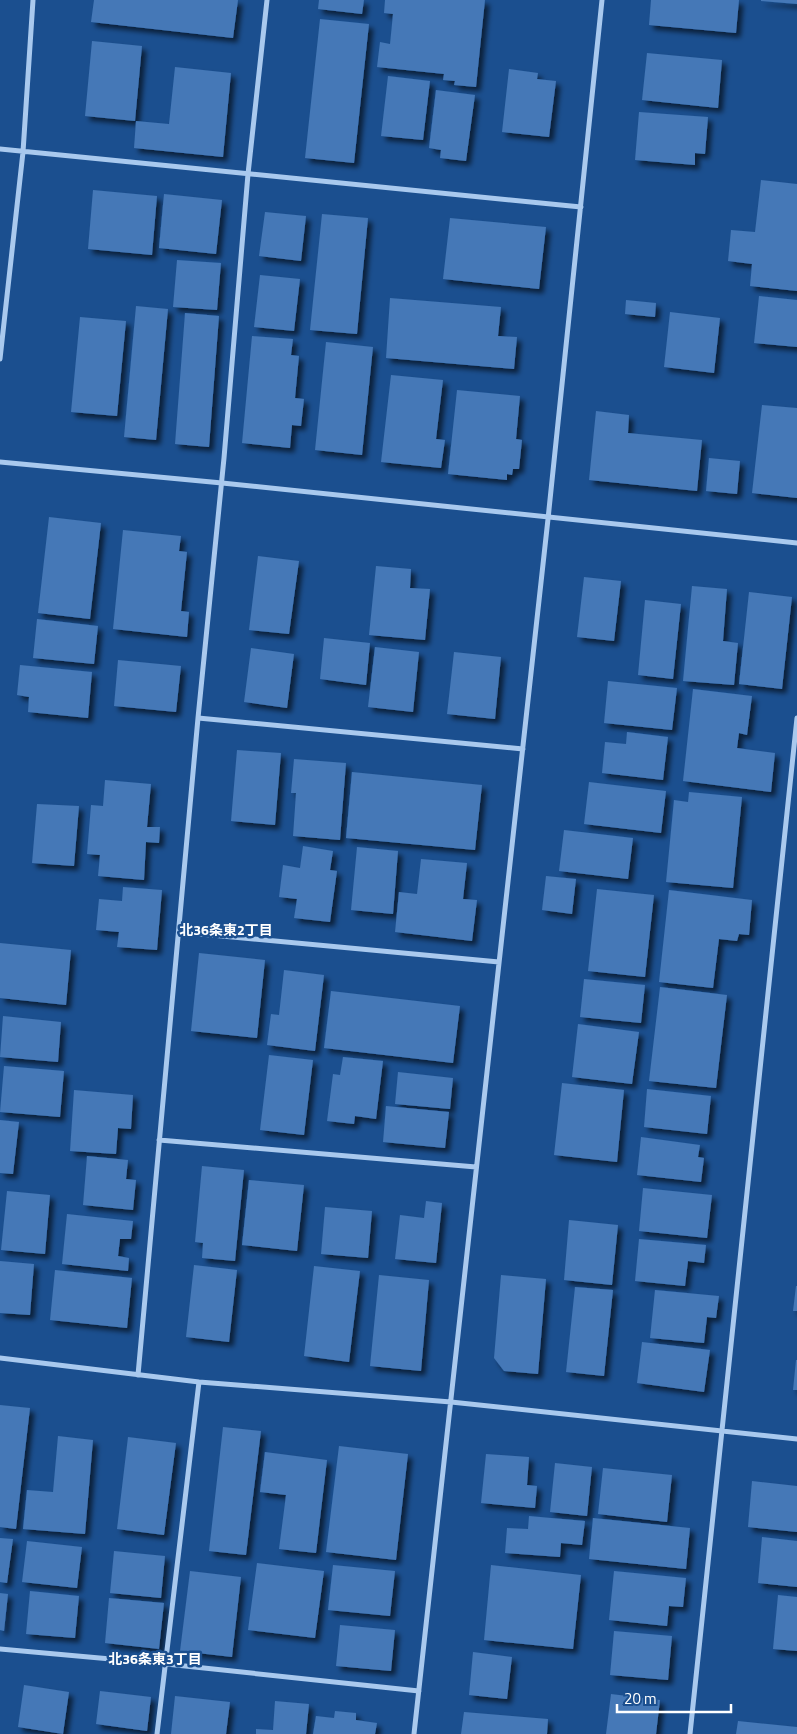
<svg xmlns="http://www.w3.org/2000/svg" width="797" height="1734" viewBox="0 0 797 1734" font-family="'Titillium Web','Noto Sans JP',sans-serif">
	<defs>
		<filter id="shadow"><feDropShadow dx="4.5" dy="4.5" stdDeviation="2.5" flood-color="#0009"/></filter>
	</defs>
	<rect width="100%" height="100%" fill="#1b4f8f"/>
	<path fill="#4478b7" filter="url(#shadow)" d="M94,0H238L233,38L91,22Z
		M319,0H364L362,14L318,9Z
		M385,0H485L476,87L454,85L455,81L443,80L444,74L377,67L380,42L390,44L393,14L384,13Z
		M651,0H739L736,33L649,25Z
		M761,0H797V4L761,1Z
		M320,19L369,24L354,163L305,158Z
		M92,41L142,46L135,121L85,116Z
		M647,53L722,60L718,108L642,100Z
		M175,67L231,73L223,157L134,148L136,121L169,124Z
		M509,69L538,73L537,79L556,81L549,137L502,132Z
		M388,76L430,81L423,140L381,136Z
		M436,90L475,95L466,161L440,158L441,150L429,148Z
		M639,112L708,117L705,154L695,153V165L635,160Z
		M761,180L797,184V291L750,286L752,264L728,261L731,230L755,232Z
		M93,190L157,196L152,255L88,249Z
		M164,194L222,200L216,254L159,248Z
		M265,212L306,216L301,261L259,256Z
		M322,214L368,218L357,334L310,330Z
		M450,218L546,227L539,289L443,279Z
		M177,260L221,263L217,310L173,307Z
		M260,275L300,279L294,331L254,327Z
		M759,296L797,300V347L754,343Z
		M390,298L501,307L498,336L517,337L514,369L386,358Z
		M626,300L656,303L655,317L625,314Z
		M136,306L168,309L156,440L124,437Z
		M670,312L720,318L714,373L664,367Z
		M185,313L219,316L209,447L175,444Z
		M80,317L126,321L117,416L71,412Z
		M252,336L293,339L291,355L299,356L295,398L304,399L301,426L292,425L290,448L242,443Z
		M326,342L373,347L362,455L315,450Z
		M391,375L443,380L436,439L445,440L441,468L381,462Z
		M457,390L520,396L516,439L522,440L519,469H513L512,475L507,474V480L448,474Z
		M762,405L797,408V498L752,493Z
		M596,411L629,415L628,433L702,440L697,491L589,480Z
		M709,458L740,461L737,494L706,491Z
		M49,517L101,523L90,619L38,613Z
		M123,530L181,536L179,551L187,552L181,611L189,612L187,637L113,629Z
		M258,556L299,561L289,634L249,630Z
		M376,566L411,569L410,588L430,589L425,640L369,635Z
		M584,577L621,581L614,641L577,637Z
		M692,586L727,589L723,641L738,643L734,685L683,681Z
		M749,592L792,597L782,689L739,684Z
		M645,600L681,604L673,679L638,675Z
		M37,619L98,626L94,664L33,658Z
		M324,638L370,643L366,685L320,679Z
		M375,647L419,652L413,712L368,707Z
		M251,648L294,654L287,708L244,702Z
		M454,652L501,657L495,719L447,714Z
		M118,660L181,666L176,712L114,706Z
		M20,665L92,672L88,718L28,712L29,697L17,695Z
		M608,681L677,688L672,730L604,723Z
		M693,689L752,696L747,735L739,733L737,748L775,753L771,792L683,781Z
		M627,732L668,737L663,780L602,773L605,742L626,744Z
		M237,750L281,753L275,825L231,821Z
		M294,759L346,763L340,840L293,836L296,793H291Z
		M352,772L482,785L475,850L346,838Z
		M105,780L151,784L147,827H160L159,843L146,842L144,880L98,876L100,855L87,854L91,805L103,806Z
		M589,782L666,791L661,833L584,824Z
		M689,792L742,797L733,888L666,882L674,800L688,802Z
		M37,804L79,806L74,866L32,863Z
		M564,830L633,838L628,879L559,871Z
		M303,846L333,851L330,870L337,871L330,922L294,918L297,899L279,897L283,865L300,868Z
		M357,847L398,851L393,914L351,910Z
		M421,859L467,863L463,899L477,900L472,941L395,932L399,892L417,894Z
		M546,876L576,879L572,914L542,910Z
		M123,887L162,890L157,950L117,947L119,932L96,930L99,899L122,901Z
		M597,889L654,895L645,977L588,971Z
		M669,890L752,900L749,935L739,934L737,941L719,939L713,988L659,982Z
		M0,943L71,950L66,1005L0,998Z
		M199,953L265,960L257,1038L191,1031Z
		M284,970L324,975L315,1051L267,1045L271,1014L279,1015Z
		M584,979L645,985L641,1023L580,1017Z
		M660,987L727,995L716,1088L649,1081Z
		M331,991L460,1006L453,1063L324,1048Z
		M3,1016L61,1022L58,1062L0,1057Z
		M578,1024L639,1032L632,1084L572,1077Z
		M269,1055L313,1060L304,1135L260,1130Z
		M343,1057L383,1061L376,1119L355,1116L354,1124L327,1121L333,1074L340,1075Z
		M4,1066L64,1071L60,1117L0,1112Z
		M398,1072L453,1078L450,1109L395,1104Z
		M562,1083L624,1090L617,1162L554,1155Z
		M647,1089L711,1096L707,1134L644,1127Z
		M74,1090L133,1095L131,1129L118,1128L116,1154L70,1151Z
		M386,1106L449,1112L445,1148L383,1142Z
		M0,1120L19,1122L13,1174L0,1173Z
		M641,1137L700,1145L698,1157L704,1158L701,1182L637,1175Z
		M87,1156L128,1160L126,1179L136,1180L133,1210L83,1205Z
		M202,1166L244,1170L235,1261L202,1258L203,1243L195,1242Z
		M249,1180L304,1185L297,1251L242,1245Z
		M643,1188L712,1195L707,1238L639,1231Z
		M7,1191L50,1195L45,1254L1,1250Z
		M426,1201L442,1203L436,1263L395,1259L400,1215L424,1218Z
		M325,1207L372,1211L368,1258L321,1254Z
		M67,1214L133,1221L131,1239H120L118,1256L129,1258L128,1271L62,1264Z
		M569,1220L618,1225L612,1285L564,1280Z
		M639,1239L706,1245L704,1263L688,1261L685,1286L635,1281Z
		M0,1261L34,1264L30,1315L0,1313Z
		M194,1265L237,1270L229,1342L186,1337Z
		M314,1266L360,1271L349,1362L304,1356Z
		M55,1270L132,1278L127,1328L50,1320Z
		M379,1275L429,1280L421,1371L370,1366Z
		M501,1275L546,1279L538,1374L504,1371L494,1358Z
		M796,1286H797V1311H793Z
		M575,1287L613,1290L604,1376L566,1372Z
		M655,1290L719,1296L716,1318L707,1317L704,1343L650,1338Z
		M642,1342L710,1350L704,1392L637,1383Z
		M796,1360H797V1390H793Z
		M0,1405L30,1408L16,1529L0,1527Z
		M223,1427L261,1431L246,1555L209,1551Z
		M58,1436L93,1440L85,1534L23,1529L27,1490L53,1492Z
		M128,1437L176,1443L164,1535L117,1529Z
		M339,1446L408,1454L396,1560L326,1552Z
		M265,1452L327,1460L316,1553L279,1549L286,1495L260,1492Z
		M486,1454L529,1457L527,1485L537,1486L535,1508L481,1503Z
		M555,1463L592,1467L587,1516L550,1512Z
		M603,1468L672,1475L667,1522L598,1514Z
		M752,1481L797,1486V1532L748,1527Z
		M529,1516L585,1521L582,1545L561,1543L560,1557L505,1553L507,1528L528,1529Z
		M593,1518L690,1528L686,1569L589,1559Z
		M762,1537L797,1541V1587L758,1583Z
		M0,1538L13,1539L7,1583L0,1582Z
		M27,1541L82,1547L77,1588L22,1582Z
		M114,1551L165,1556L161,1598L110,1593Z
		M257,1563L324,1571L315,1638L248,1630Z
		M333,1565L395,1571L390,1616L328,1610Z
		M491,1565L581,1575L573,1649L484,1640Z
		M190,1571L241,1577L232,1657L180,1651Z
		M614,1571L686,1578L683,1607L669,1606L667,1626L609,1620Z
		M30,1591L79,1596L75,1638L26,1634Z
		M0,1593L8,1594L4,1631L0,1630Z
		M778,1595L797,1597V1651L773,1649Z
		M109,1598L164,1603L159,1649L105,1643Z
		M340,1625L395,1630L391,1671L336,1666Z
		M614,1631L672,1636L668,1680L610,1675Z
		M473,1652L512,1657L507,1699L469,1695Z
		M24,1685L69,1692L63,1734L18,1727Z
		M100,1691L151,1697L147,1731L96,1724Z
		M611,1694L660,1700L656,1734H606Z
		M175,1696L230,1702L226,1734H171Z
		M275,1701L309,1704L306,1734H256V1729L273,1730Z
		M335,1711L356,1713V1720L377,1723L375,1734H313L316,1716L334,1718Z
		M464,1712L548,1719L547,1734H461Z
		M738,1721L797,1727V1734H736Z"/>
	<g fill="none" stroke-linecap="round" stroke-linejoin="round">
		<path stroke="#a9c9ee" stroke-width="5" d="M0,149L581,207
			M0,359L23,152L33,0
			M0,462L222,483L797,543
			M198,718L523,749
			M179,932L499,962
			M159,1140L476,1167
			M0,1358L199,1382L451,1402L797,1439
			M138,1375L198,718L224,458L248,174L267,0
			M0,1649L166,1664L419,1691
			M157,1734L199,1382
			M414,1734L548,519L602,0
			M690,1734L797,718"/>
	</g>
	<g text-anchor="middle" dominant-baseline="central" stroke-width="5" stroke-linejoin="round" paint-order="stroke">
		<g font-size="14" font-weight="bold" fill="#fff" stroke="#1b4f8f">
			<text x="226" y="929">北36条東2丁目</text>
			<text x="155" y="1658">北36条東3丁目</text>
		</g>
	</g>
	<path d="M617 1704v8h114v-8" fill="none" stroke="#ffffff" stroke-width="2.5"/>
	<text x="624" y="1704" font-size="15" fill="#ffffff" stroke="#1b4f8f" stroke-width="4" paint-order="stroke">20 m</text>
</svg>
